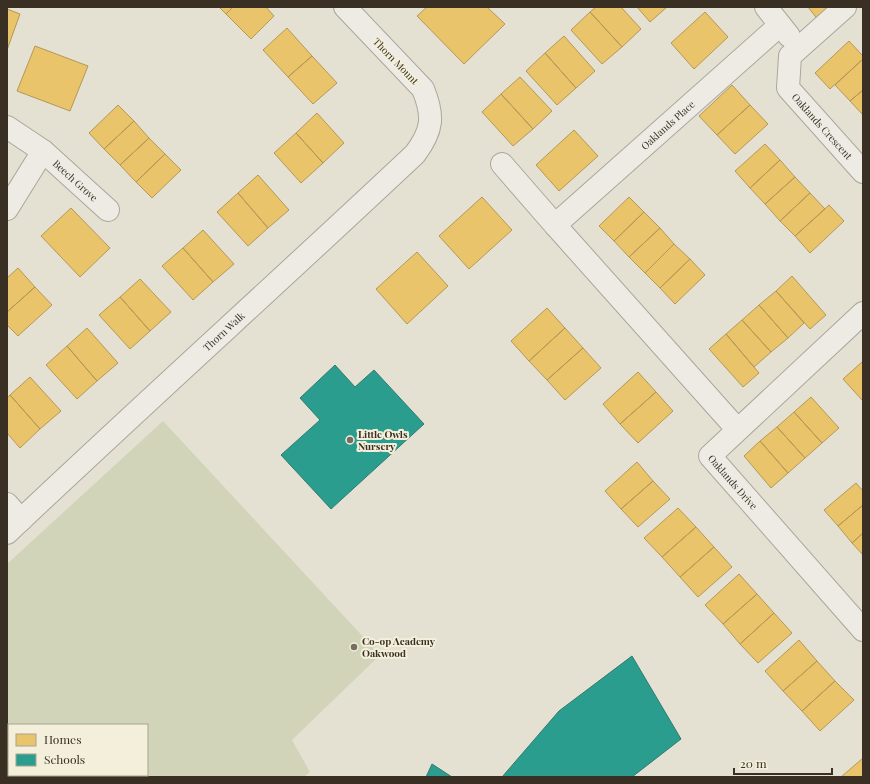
<svg xmlns="http://www.w3.org/2000/svg" width="870" height="784" viewBox="0 0 870 784" font-family="'Playfair Display',serif">
	<rect width="100%" height="100%" fill="#e4e1d3"/>
	<path fill="#d1d4b8" fill-rule="evenodd" d="M163,421L380,655L292,740L310,772L304,777H7V564ZM9,725H147V775H9Z"/>
	<path fill="#e9c46a" stroke="#b49855" d="M219,7H233L226,14Z
		M233,7H266L274,16L251,39L226,14Z
		M427,7H487L505,24L464,64L417,16Z
		M596,7H621L641,29L622,47L590,12Z
		M637,7H667L650,22Z
		M808,7H835L819,21Z
		M7,9L20,14L7,50Z
		M590,12L622,47L602,64L571,30Z
		M705,12L728,37L694,69L671,43Z
		M287,28L312,56L288,77L263,50Z
		M564,36L595,71L576,88L545,53Z
		M849,41L863,56V59L830,89L815,73Z
		M35,46L88,66L70,111L17,91Z
		M545,53L576,88L557,105L526,71Z
		M312,56L337,83L313,104L288,77Z
		M863,59V90L850,101L835,85Z
		M520,77L552,111L533,129L501,94Z
		M732,85L750,105L717,135L699,116Z
		M863,90V115L850,101Z
		M501,94L533,129L513,146L482,112Z
		M118,105L134,121L104,149L89,133Z
		M750,105L768,124L735,154L717,135Z
		M317,113L344,143L323,163L296,133Z
		M134,121L149,138L120,165L104,149Z
		M574,130L598,156L559,191L536,165Z
		M296,133L323,163L301,183L274,153Z
		M149,138L165,154L136,182L120,165Z
		M765,144L780,160L750,188L735,171Z
		M165,154L181,170L152,198L136,182Z
		M780,160L795,177L765,204L750,188Z
		M258,175L289,210L268,228L238,193Z
		M795,177L810,193L780,221L765,204Z
		M238,193L268,228L248,246L217,212Z
		M810,193L825,209L795,236L780,221Z
		M482,197L512,230L469,269L439,236Z
		M629,197L644,212L614,241L599,226Z
		M829,205L844,221L810,253L795,236Z
		M71,208L110,248L80,277L41,236Z
		M644,212L660,228L629,257L614,241Z
		M660,228L674,244L645,273L629,257Z
		M203,230L234,264L213,282L183,248Z
		M674,244L690,259L660,288L645,273Z
		M183,248L213,282L193,300L162,266Z
		M417,252L448,286L407,324L376,289Z
		M690,259L705,275L675,304L660,288Z
		M18,268L35,287L7,312V278Z
		M792,276L826,315L810,329L776,291Z
		M140,279L171,312L150,331L120,297Z
		M35,287L52,305L18,336L7,325V312Z
		M776,291L804,323L788,338L759,305Z
		M120,297L150,331L130,349L99,315Z
		M759,305L788,338L771,352L742,320Z
		M547,308L565,328L529,361L511,341Z
		M742,320L771,352L754,367L726,334Z
		M87,328L118,363L97,381L67,346Z
		M565,328L583,348L547,380L529,361Z
		M726,334L759,373L743,387L709,349Z
		M67,346L97,381L77,399L46,365Z
		M583,348L601,368L565,400L547,380Z
		M862,362L863,364V401L843,379Z
		M638,372L656,392L620,424L603,404Z
		M30,377L61,411L40,429L10,395Z
		M656,392L673,411L638,443L620,424Z
		M10,395L40,429L20,448L7,433V398Z
		M811,397L839,428L822,443L794,412Z
		M794,412L822,443L805,458L777,427Z
		M777,427L805,458L788,473L760,441Z
		M760,441L788,473L771,488L744,456Z
		M637,462L653,481L621,509L605,491Z
		M653,481L670,499L638,527L621,509Z
		M856,483L863,491V505L838,526L824,510Z
		M863,505V533L852,543L838,526Z
		M678,508L696,527L662,557L644,538Z
		M696,527L714,547L680,577L662,557Z
		M863,533V555L852,543Z
		M714,547L732,567L698,597L680,577Z
		M739,574L757,594L723,624L705,605Z
		M757,594L774,613L740,644L723,624Z
		M774,613L792,633L758,663L740,644Z
		M799,640L817,661L783,691L765,671Z
		M817,661L835,681L802,711L783,691Z
		M835,681L854,700L820,731L802,711Z
		M863,758V777H841Z"/>
	<path fill="#2a9d8f" stroke="#2e7c6f" d="M335,365L355,387L374,370L424,424L331,509L281,455L320,420L300,398Z
		M632,656L681,739L632,777H502L559,711Z
		M432,764L452,777H426Z"/>
	<g fill="none" stroke-linecap="round" stroke-linejoin="round">
		<defs>
			<g id="minor">
				<path d="M766,7L789,36"/>
				<path id="s1" d="M845,7L790,56L788,88L863,172"/>
				<path id="s2" d="M7,127L43,151L108,210"/>
				<path d="M502,164L555,225"/>
				<path d="M7,209L43,151"/>
				<path id="s3" d="M863,313L710,456L863,630"/>
				<path id="s4" d="M737,429L555,225L780,25"/>
				<path d="M7,504L21,520"/>
				<path id="s5" d="M7,533C142,405 280,281 415,154C433,130 434,116 423,89L345,7"/>
			</g>
		</defs>
		<use href="#minor" stroke="#aaa69b" stroke-width="24"/>
		<use href="#minor" stroke="#edebe4" stroke-width="22"/>
	</g>
	<g fill="#756e61" stroke="#f3efdb" stroke-width="1.5">
		<circle cx="350" cy="440" r="4"/>
		<circle cx="354" cy="647" r="4"/>
	</g>
	<g text-anchor="middle" dominant-baseline="central" stroke-width="4" stroke-linejoin="round" paint-order="stroke">
		<g font-size="10" fill="#393023" stroke="#f3efdb">
			<text transform="translate(396 61) rotate(46)">Thorn Mount</text>
			<text stroke="none"><textPath href="#s4" startOffset="424">Oaklands Place</textPath></text>
			<text stroke="none"><textPath href="#s1" startOffset="157">Oaklands Crescent</textPath></text>
			<text stroke="none"><textPath href="#s2" startOffset="87">Beech Grove</textPath></text>
			<text stroke="none"><textPath href="#s5" startOffset="296">Thorn Walk</textPath></text>
			<text stroke="none"><textPath href="#s3" startOffset="244">Oaklands Drive</textPath></text>
		</g>
		<g font-size="10" font-weight="bold" fill="#393023" stroke="#f3efdb" text-anchor="start">
			<text x="358" y="434">Little Owls<tspan x="358" dy="12">Nursery</tspan></text>
			<text x="362" y="641">Co-op Academy<tspan x="362" dy="12">Oakwood</tspan></text>
		</g>
	</g>
	<rect width="870" height="784" fill="none" stroke="#393023" stroke-width="16"/>
	<rect x="8" y="724" width="140" height="52" fill="#f3efdb" stroke="#a9a391"/>
	<rect x="16" y="734" width="20" height="12" fill="#e9c46a" stroke="#a9a391"/>
	<text x="44" y="744" font-size="12" fill="#393023">Homes</text>
	<rect x="16" y="754" width="20" height="12" fill="#2a9d8f" stroke="#a9a391"/>
	<text x="44" y="764" font-size="12" fill="#393023">Schools</text>
	<path d="M734 768v6h98v-6" fill="none" stroke="#393023" stroke-width="2"/>
	<text x="740" y="768" font-size="12" fill="#393023" stroke="#f3efdb" stroke-width="3" paint-order="stroke">20 m</text>
</svg>
